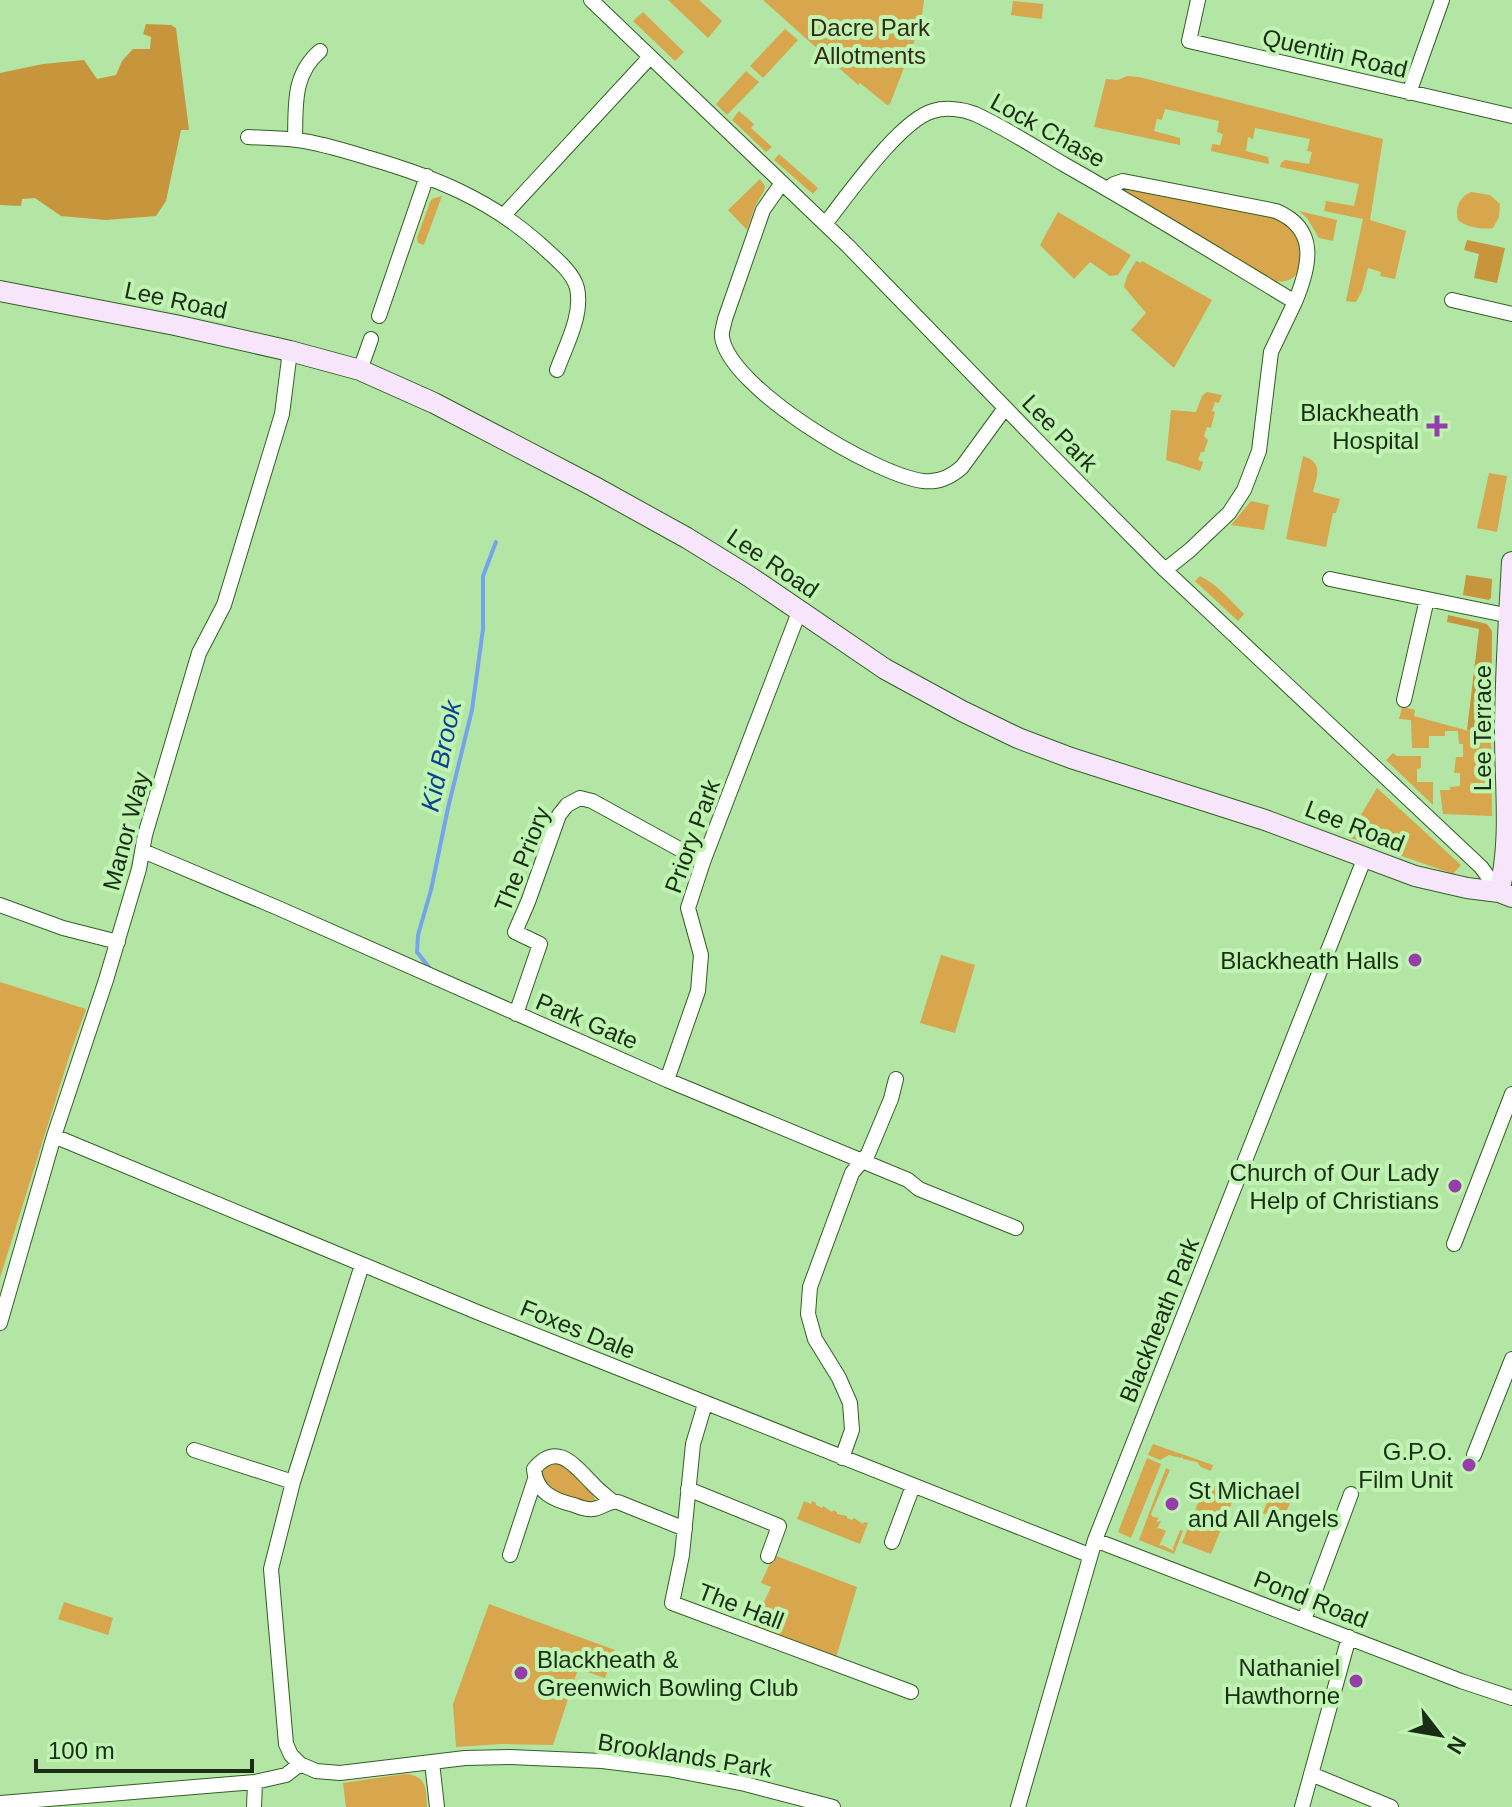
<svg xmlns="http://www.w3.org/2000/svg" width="1512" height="1807" viewBox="0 0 1512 1807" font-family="Arial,sans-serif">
	<rect width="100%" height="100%" fill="#b3e6a5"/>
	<path fill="#d8a64d" d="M668,0H699L722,21L708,38Z
		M763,0H924L921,24L890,104L887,105L860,83L858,85Z
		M1013,1L1043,4L1042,19L1011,15Z
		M643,12L684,52L675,61L633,21Z
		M785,29L798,40L763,78L750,66Z
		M746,71L759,82L727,115L716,104Z
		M1127,76L1139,77L1383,139L1370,220L1406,231L1395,279L1380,276L1381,272L1368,268L1362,291L1356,302L1346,301L1363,219L1324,211L1326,201L1354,206L1359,184L1280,167L1281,163L1285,160L1309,164L1312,152L1307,151L1310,139L1255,128L1253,139L1248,137L1246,151L1268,157L1269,164L1211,151L1212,144L1220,145L1223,134L1217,132L1219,121L1165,109L1162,120L1157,119L1154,131L1180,138V145L1094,127L1106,79L1118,80Z
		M739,111L754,124L751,128L772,147L766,152L732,120Z
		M779,154L818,188L813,194L774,160Z
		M760,179L765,186L764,191L755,206L747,230L728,210Z
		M1120,187L1269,215C1280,219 1289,223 1296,234C1308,253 1303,286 1275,281L1122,192Z
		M1471,192L1490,195L1500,204L1499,217L1493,228C1482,230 1466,227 1458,220C1455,208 1459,197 1471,192Z
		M442,196L424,245L418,243L417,238L430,202L432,199Z
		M1299,211L1337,220L1333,241L1319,238L1307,218Z
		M1058,212L1131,255L1118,275L1110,276L1090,262L1074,279L1040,245Z
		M1136,261L1141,263L1142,261L1212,300L1174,368L1131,330L1146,313L1124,287L1127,276Z
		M1207,392L1222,395L1219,403L1215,402L1212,411L1215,412L1211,428L1207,427L1204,436L1208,440L1204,452H1201L1198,460L1203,462L1200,471L1166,460L1171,410L1196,412L1202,396Z
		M1303,456C1324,463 1317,475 1313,492L1340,499L1336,513H1333L1326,547L1286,539Z
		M1489,473L1507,476L1497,532L1477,528Z
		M1251,501L1269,505L1264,530L1231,525Z
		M1200,576C1217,584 1231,601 1244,614L1238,621L1195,581Z
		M1402,707L1415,710L1414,716L1491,737L1492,816L1443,814L1440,790H1450V787L1460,786V773H1454L1456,757H1463V744H1459L1458,731H1445V736H1429V748H1412L1411,720L1399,719Z
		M1393,753L1397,756H1421V768L1417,769V782H1433V805L1386,760Z
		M1377,788L1461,865L1453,874L1348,837Z
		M941,955L975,965L955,1033L920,1023Z
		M0,982L86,1009L69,1057L0,1278Z
		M1153,1444L1213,1465L1211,1471L1201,1467L1197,1462L1183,1459L1182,1456L1181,1458L1169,1455L1160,1460L1148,1455Z
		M1147,1458L1161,1464L1131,1538L1118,1532Z
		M549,1463H563L591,1491L596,1502C576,1507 550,1492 541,1475L542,1468Z
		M1166,1468L1170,1470L1151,1514L1153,1517L1159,1518L1156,1522L1161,1521L1157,1529L1159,1528L1166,1531L1159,1546L1162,1545L1174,1551L1173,1548L1180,1530L1183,1531L1174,1554L1139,1540Z
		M1206,1483L1235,1495L1211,1554L1182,1543Z
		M1273,1487L1294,1495L1286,1512L1278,1509L1274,1518L1263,1513Z
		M804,1501L811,1504L812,1501L816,1503V1505L822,1508L823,1506L832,1512L833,1510L837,1512V1514L847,1516V1518L852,1520L854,1518L863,1524L864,1522L868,1523L860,1544L797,1519Z
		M776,1556L857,1587L835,1661L751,1630L771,1587L761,1583L770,1563L774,1562Z
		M64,1602L113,1618L108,1635L58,1619Z
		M489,1604L615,1650L605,1678L578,1669L553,1745L501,1744L456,1747L453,1704Z
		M404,1774C427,1775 426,1788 427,1807H346L343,1783Z"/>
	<path fill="#c6953c" d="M146,24L171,25L176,28L189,130H181L166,201L156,216L106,220L61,216L35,198L22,199L21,206L0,205V73L43,64L84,60L97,79L116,75L122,61L133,49H150L151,37L143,34Z
		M1467,240L1505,248L1497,283L1474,278L1479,254L1464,250Z
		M1466,575L1492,579L1491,598L1489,600L1463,595Z
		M1448,615L1483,623L1487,624L1492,631L1491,737L1467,730L1479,629L1447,622Z"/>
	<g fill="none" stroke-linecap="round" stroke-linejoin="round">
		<path stroke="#75a4ed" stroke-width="4" d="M432,971L417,952L418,935L431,890L448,808L472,710L483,629V576L496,542"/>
		<defs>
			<path id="street" d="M591,0L848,246L1052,456L1165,570L1481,867L1499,892
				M1198,0L1189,41L1512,116
				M1409,93L1442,0
				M248,137C264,138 281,138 297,140C321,143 346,151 369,158C434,177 490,199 542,246C554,257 573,272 577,288C583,315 566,345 557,370
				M295,140C296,106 292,75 320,51
				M782,183L763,210L725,319C724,325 721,332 722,337C729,388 875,475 923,481C939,483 951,477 962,467L1005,408
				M1107,189L1114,184L1123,181L1276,211C1319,229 1310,266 1295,302
				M504,215L650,57
				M825,224C848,195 900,120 933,111C946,107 963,109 975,114C1006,128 1036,148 1065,165C1143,209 1219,256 1295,302L1271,352L1259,451L1244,490L1229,513L1190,550L1165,570
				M1452,300L1512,314
				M379,316L427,176
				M360,370L371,339
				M1330,579L1510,616
				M1404,700L1427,599
				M143,851L278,908L667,1080L908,1180L919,1189L1016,1228
				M0,905L63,928L118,942
				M516,1014L540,944L515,932L528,902L559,815L567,805L580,798L592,801L703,862
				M667,1080L698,991L701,955L688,908L703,862L799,612
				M54,1136L477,1312L1089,1555
				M1454,1244L1512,1094
				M0,1323L54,1136L106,980L139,869L145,835L199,653L224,605L282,414L290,351
				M705,1404L693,1444L682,1555L672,1603L911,1692
				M194,1450L293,1482
				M1474,1455L1512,1359
				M842,1458L852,1430L850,1403L839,1378L815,1339L808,1314L810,1287L852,1173L868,1154L891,1099L896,1079
				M688,1489L779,1526L768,1556
				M612,1501C605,1495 598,1490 592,1483C574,1465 557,1441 534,1469C536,1492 553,1500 574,1505C579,1507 588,1510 593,1509C603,1508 608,1500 618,1502L685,1529
				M1095,1540L1461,1681L1512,1698
				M892,1542L913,1486
				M510,1555L535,1479
				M1304,1620L1351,1494
				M432,1762L437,1807
				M300,1764L291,1755L286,1744L271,1569L293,1482L362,1265
				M1311,1774L1391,1807
				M0,1803L255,1782L286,1775L300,1764L316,1771L340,1773L465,1758L510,1757L602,1761L668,1769L745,1784L833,1807
				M254,1807L255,1782
				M1018,1807L1095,1540L1365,857
				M1302,1807L1349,1637"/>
			<path id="secondary" d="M0,291L175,325L290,351L360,370L434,403L593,486L687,538L750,577L885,669L962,711L1018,738L1071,758L1265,820L1415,876L1467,888L1499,892L1512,897
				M1499,892C1512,842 1505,787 1505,734C1505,677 1509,619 1512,562"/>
		</defs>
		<use href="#street" stroke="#325f24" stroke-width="16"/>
		<use href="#secondary" stroke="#325f24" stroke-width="22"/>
		<use href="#street" stroke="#fff" stroke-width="14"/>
		<use href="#secondary" stroke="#f7e6fb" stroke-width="20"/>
	</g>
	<g fill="#953eaa" stroke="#c0f4b2" stroke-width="3">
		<path d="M1433 414h8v8h8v8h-8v8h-8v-8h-8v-8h8z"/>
		<circle cx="1415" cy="960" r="8"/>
		<circle cx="1455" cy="1186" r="8"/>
		<circle cx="1469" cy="1465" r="8"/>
		<circle cx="1172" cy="1504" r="8"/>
		<circle cx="521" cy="1673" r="8"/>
		<circle cx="1356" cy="1681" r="8"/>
	</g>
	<g text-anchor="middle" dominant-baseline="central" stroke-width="8" stroke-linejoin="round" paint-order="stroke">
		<g font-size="24" fill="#352a17" stroke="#c0f4b2">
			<text x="870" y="27">Dacre Park<tspan x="870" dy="28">Allotments</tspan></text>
		</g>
		<g font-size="24" fill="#1a2e15" stroke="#c0f4b2">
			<text transform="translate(1335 53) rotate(13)">Quentin Road</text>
			<text transform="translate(1048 130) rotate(29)">Lock Chase</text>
			<text transform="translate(176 300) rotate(12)">Lee Road</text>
			<text transform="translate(1060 433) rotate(46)">Lee Park</text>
			<text transform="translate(773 563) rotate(34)">Lee Road</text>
			<text transform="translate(1482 728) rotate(-90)">Lee Terrace</text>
			<text transform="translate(1355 826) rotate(21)">Lee Road</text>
			<text transform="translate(126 831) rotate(-75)">Manor Way</text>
			<text transform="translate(692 836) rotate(-70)">Priory Park</text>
			<text transform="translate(522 859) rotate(-68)">The Priory</text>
			<text transform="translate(587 1021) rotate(23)">Park Gate</text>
			<text transform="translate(1159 1320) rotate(-68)">Blackheath Park</text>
			<text transform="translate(578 1329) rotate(22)">Foxes Dale</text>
			<text transform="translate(1311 1599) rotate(21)">Pond Road</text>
			<text transform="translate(741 1606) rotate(21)">The Hall</text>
			<text transform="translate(685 1755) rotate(9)">Brooklands Park</text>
		</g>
		<g font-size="24" fill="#1a2e15" stroke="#c0f4b2" text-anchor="end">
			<text x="1419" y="412">Blackheath<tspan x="1419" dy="28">Hospital</tspan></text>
			<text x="1399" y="960">Blackheath Halls</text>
			<text x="1439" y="1172">Church of Our Lady<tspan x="1439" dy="28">Help of Christians</tspan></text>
			<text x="1453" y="1451">G.P.O.<tspan x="1453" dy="28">Film Unit</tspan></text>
			<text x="1188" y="1490" text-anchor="start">St Michael<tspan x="1188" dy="28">and All Angels</tspan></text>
			<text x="537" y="1659" text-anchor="start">Blackheath &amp;<tspan x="537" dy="28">Greenwich Bowling Club</tspan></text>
			<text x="1340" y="1667">Nathaniel<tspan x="1340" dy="28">Hawthorne</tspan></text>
		</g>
		<g font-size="26" font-style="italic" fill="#0a4192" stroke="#c0f4b2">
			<text transform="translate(441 756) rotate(-78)">Kid Brook</text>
		</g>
	</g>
	<g transform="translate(1440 1735) rotate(121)" stroke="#c0f4b2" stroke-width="6" paint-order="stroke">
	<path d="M0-6L14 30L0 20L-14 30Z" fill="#1a2e15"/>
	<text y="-12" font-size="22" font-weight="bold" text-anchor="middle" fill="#1a2e15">N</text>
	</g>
	<path d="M36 1759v12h216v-12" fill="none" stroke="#1a2e15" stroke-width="4"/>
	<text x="48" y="1759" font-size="24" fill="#1a2e15" stroke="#c0f4b2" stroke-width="6" paint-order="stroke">100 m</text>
</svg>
